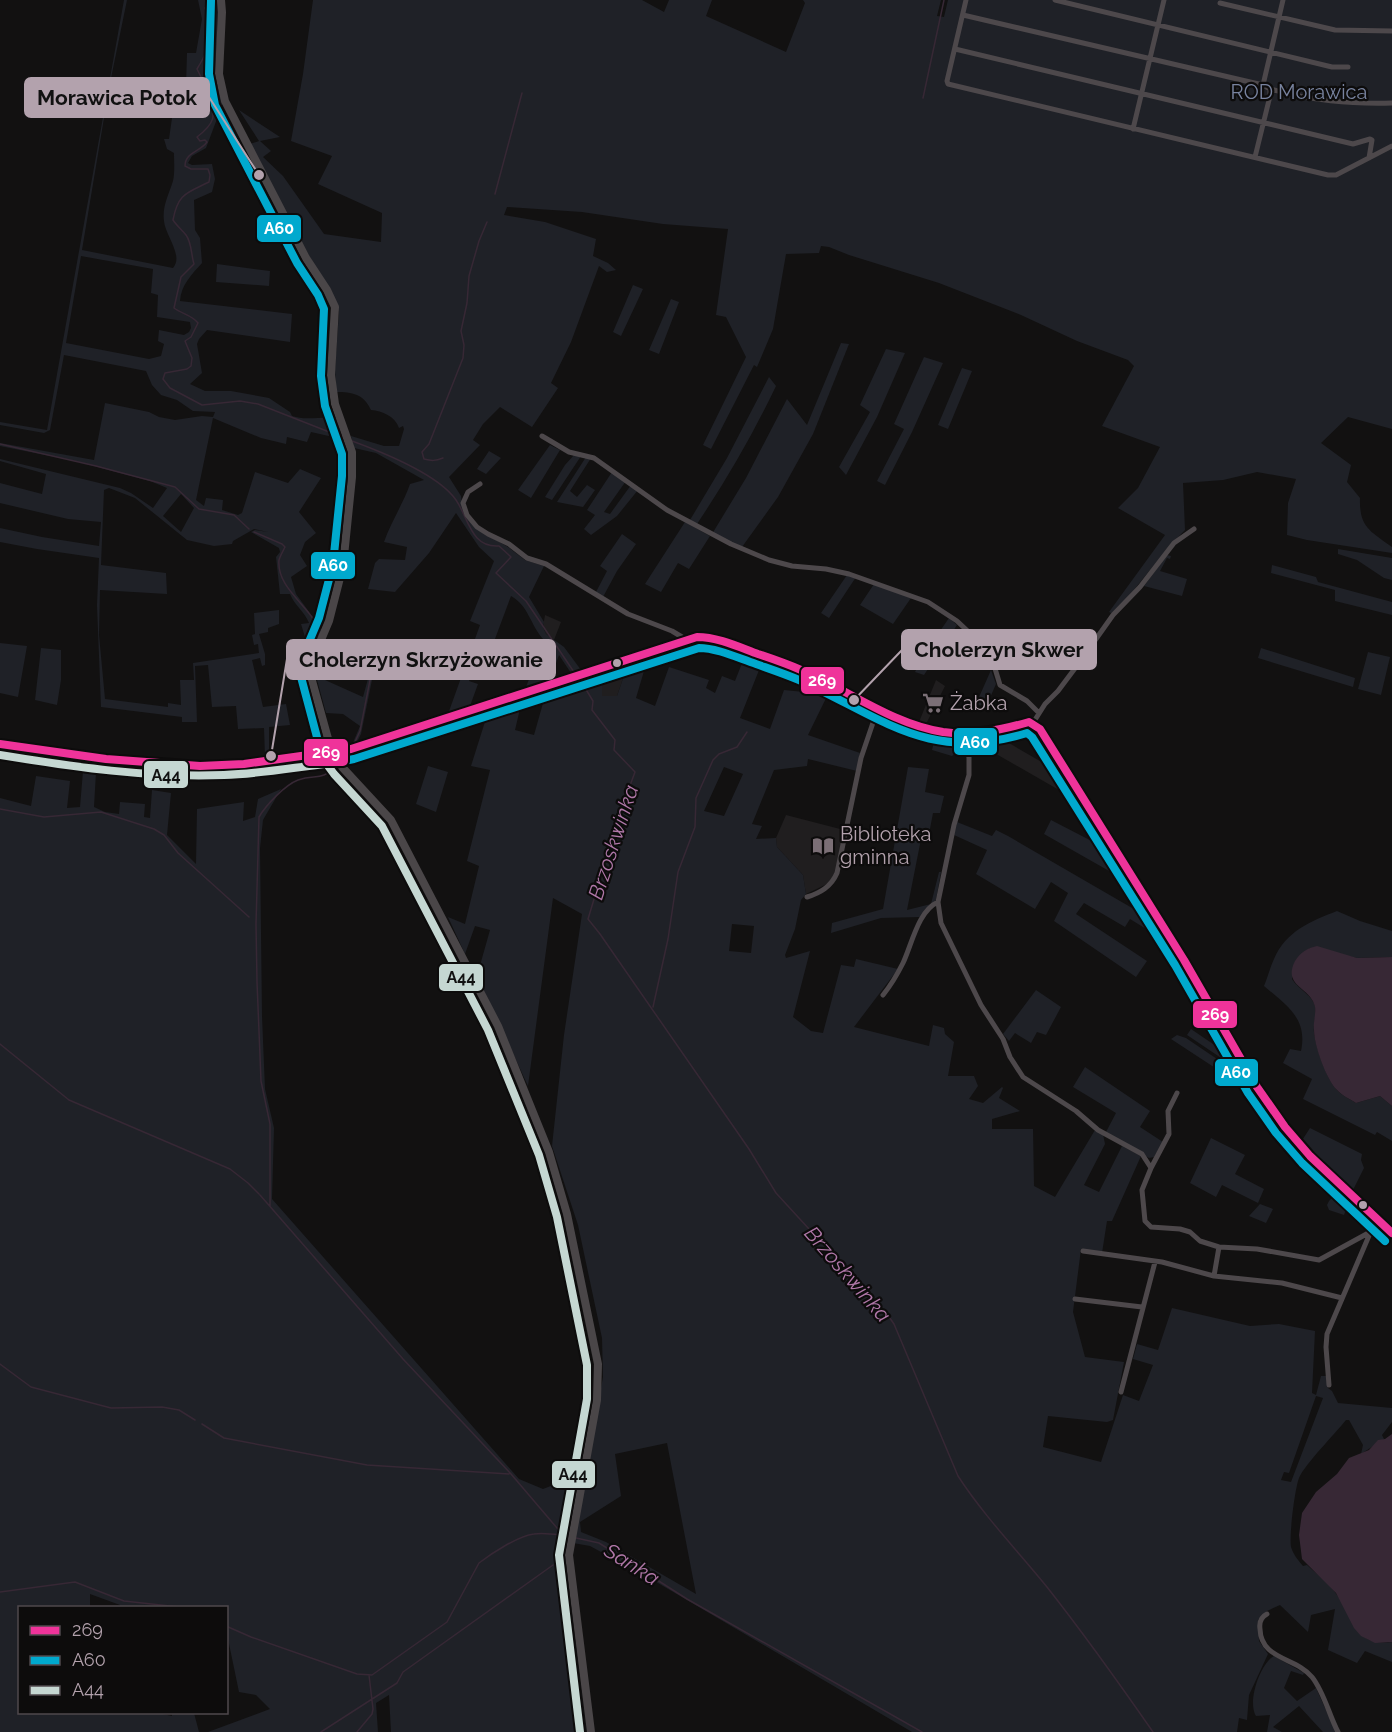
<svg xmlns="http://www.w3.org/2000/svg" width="1392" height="1732" viewBox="0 0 1392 1732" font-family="Raleway,sans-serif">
	<rect width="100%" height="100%" fill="#121111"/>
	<path fill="#201e1f" d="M545,615L561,622L554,640L546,634L543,627Z
		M629,661L617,696H602V669Z
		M936,680L945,686L926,724L919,722Z
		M1002,739L1064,775L1067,780L1059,790L991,751Z
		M786,815L844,830L835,874L829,883L806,894L803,875L777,847L776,838Z"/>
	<path fill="#1f2127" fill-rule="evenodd" d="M124,0H127L109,88L82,250L173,268C184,256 165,235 164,221C162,206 169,194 173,181C175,172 174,161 174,153L167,149L164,139H169L172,118L179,108L194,109L186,86L187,53H196L202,19L198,0H218L216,81L223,103L206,148L192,156L188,163L192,165L212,164L215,179L212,192L194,200L195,230L200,238L202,263C192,274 181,285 180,301L292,314L290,342L207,330L199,339L197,344L202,373L190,384L205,391H231L269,398L290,412L292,416C306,421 321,416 337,418L342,439L311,432L307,442L287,437L286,444L261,438L213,418L196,500L204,506L206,498L223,500L222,510L238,515L242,513L255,472L288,483L300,469L321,478L299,512L316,533L305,542L300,555L307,566L291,577L296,594L323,631L313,652L309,650L301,624L309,623C304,611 295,606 290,594H280L276,557L280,552L279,548L251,532L255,530L268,532L254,529L233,541L232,544L214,546L187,540L135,498L109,488L104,490L101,565L166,573L167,594L100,590L99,635L105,699L168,707V703L181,705L180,680H194L193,663L259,653L258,644L254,645L252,635L255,634L254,613L279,610V624L268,628V632L259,634L265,654V665L262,666L260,658L252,660L263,707L286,704L290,725L269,727V756L265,757L264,728L238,729L236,706L212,707L208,665L195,666L197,722H182V717L101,707L97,605L99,558L37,549L0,542V528L42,537L99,546L101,522L68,519L0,503V483L42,494L46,474L0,461V459L120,488L131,493L153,508L167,488L150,481L75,461L0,446V443L94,460L105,403L149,412L159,417L175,420L202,416L213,417L215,412L193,411L177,400L161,395L152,385L146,371L64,355L50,430L44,433L0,425V422L47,430ZM81,256L153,269L151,293L158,295L157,317L190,322L191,328L189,332L184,335L159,330L158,341L164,344L161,356L149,359L66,343ZM181,494L194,508L181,532L163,516Z
		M313,0H642L664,12L669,0H712L706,16L786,52L805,3L803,0H941L937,16L944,17L948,0H1392V429L1348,417L1321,443L1351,465L1347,482L1360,498C1359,527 1370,531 1392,547V553L1307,540L1287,535L1288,503L1296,479L1257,472L1223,480L1183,483L1185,530C1159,556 1138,587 1113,614L1109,612L1165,535L1118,508L1138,488L1160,447L1102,426L1134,366L1128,360L1077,341L1021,315L939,283L849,255L829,247L821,246L819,253L786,254L773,329L757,367L754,365L711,449L703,445L746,357L726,317L716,315L728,229L663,224L582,212L507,207L504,215L545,222L596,239L593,256L608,263L616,270L607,272L599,266L571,342L551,383L558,388L532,427L500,407L483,424L473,440L480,445L449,477L461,496L462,503L476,528L508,547L525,560L544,566L529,597L544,622L543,627L546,634L564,647L581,670L571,673L559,655L550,680L526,687L544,640C530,625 529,606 511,596L483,671L473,668L469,681L478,684L470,706L448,714L480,625L470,621L494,561L479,547L456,513L429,553L395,592L368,589L375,563L379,559L405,560L407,547L384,542C391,522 403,504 410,484L424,480L376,453L354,448L351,436L384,446H399L404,429L403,426L399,428C395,416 382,411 371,410C364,394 352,392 336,392L335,369L339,312L337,305L302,243L250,144L259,141L239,110L280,137L260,141L271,151L263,157L283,176L324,234L381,242L382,213L318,184L332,156L291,141L303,74Z
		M217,264L270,271L269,286L216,282Z
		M633,285L643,289L621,336L613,332Z
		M671,299L679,302L659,354L649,350Z
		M841,343L849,344L813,434L778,497L742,547L712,534L746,478L787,399L807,425Z
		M886,349L905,353L877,417L846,475L839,467L870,412L860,405Z
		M924,357L943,363L912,432L885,485L877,481L904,429L894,424Z
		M962,368L972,371L948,429L938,425Z
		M769,377L776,386C753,434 727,479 697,524L690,520L727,458Z
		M550,445L560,450L531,498L518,490Z
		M489,451L501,458L486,474L477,469Z
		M574,455L581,456L552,500L545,497L565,465Z
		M586,457L591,458L570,491L577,497L587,485L595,490L583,507L557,502Z
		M612,472L626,481L604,512L610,514L631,485L638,490L617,516L591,535L584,529L595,515L587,510Z
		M685,522L710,536L689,569L678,563L661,592L645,584Z
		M622,534L636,544L617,571L603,597L596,592L607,571L600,566Z
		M1338,549L1392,558V580L1384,578L1357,560L1338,554Z
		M1167,555L1171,556L1170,559L1167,558L1160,571L1187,579L1182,596L1144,586Z
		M1272,565L1316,577L1318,582L1392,602V615L1335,601V590L1271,573Z
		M847,575L856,577L829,618L821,613Z
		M874,584L911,598L893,624L860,605Z
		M949,618L957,625L924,675L915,672L922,657Z
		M0,643L27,646L18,697L0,693Z
		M323,647L335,659L373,675L361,734L356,744L352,745L360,726L343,714L326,713L316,676L363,697L369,675L333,661L321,651Z
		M41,648L61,650V680L57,705L35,700Z
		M1261,648L1355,678L1353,687L1258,658Z
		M1368,652L1390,657L1381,695L1358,689Z
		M746,653L763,660L740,718L770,729L784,690L804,692L814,696L822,683L831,688L808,735L860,753L857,771L808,759L807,766L774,770L752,824L762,826L756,839L776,838L777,847L803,875L806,894L801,900L795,929L785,955L786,958L810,951L793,1017L811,1031L823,1033L841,965L854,967L856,959L898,969L854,1027L929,1046L933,1025L944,1028L945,1034L954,1042L948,1076H974L978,1086L969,1099L983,1103L1002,1087L1003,1088L999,1098L1020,1111L992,1119V1129H1033L1034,1186L1055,1197L1095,1130L1103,1134L1105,1144L1084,1185L1099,1192L1122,1146L1141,1156L1112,1221H1107L1102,1253L1081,1249L1073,1312L1085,1357L1124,1362L1113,1420L1107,1422L1048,1416L1043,1447L1101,1462L1123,1395L1139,1401L1153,1365L1133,1359L1137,1344L1158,1350L1172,1308L1250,1326L1279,1324L1315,1331L1312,1393L1316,1395L1321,1376H1326L1328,1388L1332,1391L1338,1403L1392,1408V1422L1382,1435L1384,1439L1361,1454L1363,1445L1349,1420H1346C1335,1434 1305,1464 1299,1478C1295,1488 1289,1535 1291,1547C1293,1554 1298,1560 1303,1566L1307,1565C1317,1574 1330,1584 1337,1595C1355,1620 1355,1647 1392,1642V1662L1365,1651L1357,1663L1328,1650L1335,1609L1311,1615L1308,1632L1280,1605L1267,1611L1258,1620L1259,1641L1268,1654L1249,1695L1247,1720L1239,1718L1237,1732H912L658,1583L590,1546L573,1543L603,1377L602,1338L578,1225L552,1146L564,1035L582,914L553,898L528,1086L477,976L490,930L475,926L465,954L448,917L465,924L479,866L467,861L490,770L471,766L489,709L523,696L515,730L534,735L547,689L602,669V696H617L629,661L649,654L636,698L655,706L669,667L709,680L706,688L715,693L722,676L735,681ZM724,767L743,774L724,816L704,811ZM732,924L754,926L751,953L729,951ZM1316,1396L1323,1398L1291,1482L1281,1480L1284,1472L1289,1473ZM667,1443L696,1594L606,1542L581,1532L580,1522L621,1496L615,1454Z
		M991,670L996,684L986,707L976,704Z
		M311,688L319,719H308L300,692Z
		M936,734L958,737L961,747L952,756L932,750Z
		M428,766L448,772L436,812L416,804Z
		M908,767L929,769L925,792L944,796L940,813H933L929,834H922L907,910L931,904L939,872H941L936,900L920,917L881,918L831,933L832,923L883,909Z
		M83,771L96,772L94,807L105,812L119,814L120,802L145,804L144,817L150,818L152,790L171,793L167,835L196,864L197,809L244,802L243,821L255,817L258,799L281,789L263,820L260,848L262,1016L265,1089L274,1128L272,1199L519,1479L543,1489L579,1475L566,1545V1566L586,1732H391L389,1695L376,1703L378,1732H208L270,1709L256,1695L239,1692L227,1634L226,1608L120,1607V1605L90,1594V1607L20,1608V1712H153L172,1716V1713H194L199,1732H0V798L31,806L36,776L70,781L67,808L80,807Z
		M1051,820L1109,850L1132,884L1044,834Z
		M957,822L992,836L996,830L1008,836L1158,923L1169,943L1130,919L1125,927L1084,903L1076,914L1147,961L1136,977L1054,921L1068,893L1051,882L1035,909L976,874L987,850L954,835Z
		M1337,911L1360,921L1392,931V957L1357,958L1310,948L1296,960L1292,979C1298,989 1309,993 1314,1003C1318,1013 1313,1022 1314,1032C1316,1048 1326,1077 1336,1089C1341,1095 1350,1099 1356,1103L1380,1096L1392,1106V1141L1377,1132L1375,1135L1303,1099L1312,1079L1283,1063L1290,1049L1301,1051C1308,1018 1286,1005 1264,986C1268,977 1270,967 1274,959C1286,931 1311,921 1337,911Z
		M1036,990L1061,1007L1046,1035L1037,1032L1031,1043L1015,1033L1009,1041L1003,1034Z
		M1191,1029L1235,1059L1242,1069L1239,1070L1187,1035Z
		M1177,1035L1186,1038L1251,1082L1261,1098L1171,1039Z
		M1085,1067L1150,1111L1140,1127L1163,1142L1154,1157L1149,1158L1106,1132L1116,1113L1073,1087Z
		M1310,1128L1362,1154L1361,1160L1364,1168L1353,1190L1301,1142Z
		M1211,1138L1245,1155L1235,1174L1264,1189L1258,1203L1222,1185L1216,1197L1190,1183Z
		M1337,1193L1344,1200H1349L1344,1215L1329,1210L1327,1205L1329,1201Z
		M1260,1204L1273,1209L1266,1223L1249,1216Z
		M1274,1656L1304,1673L1303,1675L1291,1671L1284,1688L1297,1701L1316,1688L1336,1732H1323L1299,1706L1273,1727L1282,1732H1267L1270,1715L1256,1716C1247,1702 1260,1664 1274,1656Z"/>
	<path fill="#372835" d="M1317,946L1357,958L1392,957V1106L1380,1096L1356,1103C1350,1099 1341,1095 1337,1090C1326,1079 1314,1045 1314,1030C1313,1022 1316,1015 1315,1007C1311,987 1282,987 1295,961C1300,953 1307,948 1317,946Z
		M1392,1434V1642L1375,1643L1361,1636L1354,1628L1336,1593L1302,1559L1299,1535L1302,1513L1316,1492L1337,1474L1349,1458L1369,1450L1378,1440L1385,1439Z"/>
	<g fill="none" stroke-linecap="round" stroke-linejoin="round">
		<path stroke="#372835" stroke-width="1.5" d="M209,0L205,8C215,37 212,44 197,69L201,77L208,83C207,109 226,115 197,137L200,141L205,140L207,142C200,152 185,152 185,166L191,169H208L210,175L209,182C187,193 178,193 173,220C177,226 182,230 186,235C192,243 191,255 194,264L181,277L174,308C182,314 192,315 198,323L191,337L185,341L192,358L191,366L187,369L165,373L163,379L170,388L202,405L240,401L258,404L342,437
			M923,98L944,0
			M495,194L522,93
			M352,441C382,452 438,474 456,500C469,519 471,548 499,546L511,557L496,573L526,601L574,672
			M0,444L96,466L175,487L199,509L234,515L249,529
			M443,458C435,461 432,461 424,459L422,452L429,444L463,358L464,345L461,331L467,303L469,276L479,241L487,222
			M254,532L282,544L285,547C283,551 280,556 279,560C276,592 319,610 319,636
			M322,650L334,661L369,673L371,675L360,731L354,744
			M579,678L593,701L592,710L615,740L614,750L635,772L621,810L588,919L600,934L749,1149L776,1193L887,1314L894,1324L958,1476C984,1516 1017,1550 1047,1587C1084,1634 1119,1683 1153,1732
			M342,761L350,753
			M0,809L44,817L101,812L154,829L164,835L178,853L249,917
			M653,1007L668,939L678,872L695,827L696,798L713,760L719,754L737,747L747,732
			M0,1044L69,1100L230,1169L248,1183L259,1194
			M260,1195L403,1359L511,1474L563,1535
			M270,1206V1124L261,1081L257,982L256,924L259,817C266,805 285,785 298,780C316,773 320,783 337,765
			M0,1364L31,1387L111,1408L162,1407L179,1410L195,1420
			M202,1424L224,1438L367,1465L509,1474
			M576,1538L599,1543L687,1599L922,1732
			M0,1592L75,1582L124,1601L188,1608
			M226,1626L251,1637L357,1674L372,1675L447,1622L479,1563C492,1553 518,1536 534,1534C545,1532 558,1535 568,1536
			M321,1732L397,1683L403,1672L553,1565
			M357,1732L372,1714L373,1709L369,1675"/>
		<path stroke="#4d484b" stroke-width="5" d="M966,0L947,81L948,84L1328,175H1336L1392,146
			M1055,0L1332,67H1348
			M1220,3L1335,30L1392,31
			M963,15L1263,85
			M955,49L1353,144L1370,139L1372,140L1369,158
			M1270,89C1312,101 1349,104 1392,103
			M1133,129L1164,0
			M1255,157L1270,96V89L1263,85L1283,0
			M542,436L569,452L594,458L667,510L731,544L769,560L792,566L826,569L849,574L928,602L957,621L990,652L1000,685L1027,701L1039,713
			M480,484L468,492L463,503L467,515L477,527L488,534L509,544L527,558L546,564L628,614L672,631L687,640
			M1033,723L1045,704L1058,691L1079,663L1113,615L1140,587L1174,543L1194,529
			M961,733L964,748L969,757V775L954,825L938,902L941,923L981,1005L1003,1039L1010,1057L1023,1077L1076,1111L1098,1130L1142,1154L1151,1168L1142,1190L1145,1221L1151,1227L1180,1229L1190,1232L1200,1241L1219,1247L1257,1249L1319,1260L1383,1225
			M807,897C820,893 831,887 837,873L861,758L878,708
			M883,995C891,985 897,975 903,963C912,944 918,911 938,902
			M1151,1168L1169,1134L1168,1111L1177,1093
			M1083,1251L1162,1262L1214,1276L1282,1283L1342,1298
			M1214,1276L1219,1247
			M1075,1299L1142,1307
			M1329,1385L1326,1347L1327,1334L1371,1231
			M1121,1392L1155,1262
			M1267,1614C1261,1617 1259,1622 1260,1629C1261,1660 1296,1657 1312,1677C1324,1692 1329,1715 1338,1732"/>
		<path stroke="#4a4648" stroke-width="8" d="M221,0L222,12L219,74L225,101L306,258L327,290L335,307L331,375L335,404L352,452V477L343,566L329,621L313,659L311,677L332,753L342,767L391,820L498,1026L549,1152L567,1214L598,1364L597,1400L569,1555L591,1732
			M0,744L106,759L200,766L244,764L351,749L631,657L697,637H706L736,646L802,670L882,711L926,728L945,732L981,733L1002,730L1029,722L1040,729L1184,960L1257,1087L1285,1127L1310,1156L1392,1233"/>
		<defs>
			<path id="bus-1" d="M0,744L106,759L200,766L244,764L351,749L697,637C718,637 739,647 758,654C773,659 787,664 801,670C848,690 892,724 943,732C973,736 1001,730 1029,722L1040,729L1184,960L1257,1087L1285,1127L1310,1156L1392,1233"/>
			<path id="bus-2" d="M211,1L209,74L215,105L297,263L318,295L324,309L321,376L325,406L342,454V476L333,564L319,618L303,656L301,677L322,756
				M334,763L354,759L699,648C717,648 738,658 756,664C770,669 785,674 799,680C883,718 928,763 1027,733L1032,737L1175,965L1248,1093L1276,1133L1302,1163L1385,1241"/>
			<path id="bus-3" d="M0,755C74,767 148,778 224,775C260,774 296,767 333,763
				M323,759L334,774L382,826L488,1030L539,1155L557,1217L587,1365V1399L559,1555L580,1732"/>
		</defs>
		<use href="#bus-1" stroke="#0d0c0c" stroke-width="12"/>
		<use href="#bus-2" stroke="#0d0c0c" stroke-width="12"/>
		<use href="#bus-3" stroke="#0d0c0c" stroke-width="12"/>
		<use href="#bus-1" stroke="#ef339a" stroke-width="8"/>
		<use href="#bus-2" stroke="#00a9ce" stroke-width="8"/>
		<use href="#bus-3" stroke="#c5d7d2" stroke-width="8"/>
	</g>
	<defs>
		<symbol id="supermarket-bare" viewBox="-9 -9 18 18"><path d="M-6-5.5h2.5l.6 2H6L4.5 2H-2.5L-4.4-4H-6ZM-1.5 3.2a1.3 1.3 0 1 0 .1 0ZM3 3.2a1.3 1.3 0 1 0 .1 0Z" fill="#7b6f76" stroke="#0d0c0c" stroke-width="2.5" paint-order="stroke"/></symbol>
		<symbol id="library-bare" viewBox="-9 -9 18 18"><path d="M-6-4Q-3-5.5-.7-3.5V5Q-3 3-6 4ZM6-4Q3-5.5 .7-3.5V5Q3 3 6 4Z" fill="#7b6f76" stroke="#0d0c0c" stroke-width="2.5" paint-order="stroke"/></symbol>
	</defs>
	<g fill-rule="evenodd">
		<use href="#supermarket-bare" x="918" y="688" width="30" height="30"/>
		<use href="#library-bare" x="808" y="831" width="30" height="30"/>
	</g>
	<g fill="#b3a2ad" stroke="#0d0c0c" stroke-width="2">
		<circle cx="617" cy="663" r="5"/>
		<circle cx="1363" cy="1205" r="5"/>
	</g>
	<g text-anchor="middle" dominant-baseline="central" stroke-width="4.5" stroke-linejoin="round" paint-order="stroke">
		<g font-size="20" fill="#78839f" stroke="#0d0c0c">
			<text x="1299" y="92">ROD Morawica</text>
		</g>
		<g font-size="20" fill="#b3a2ad" stroke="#0d0c0c" text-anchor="start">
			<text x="950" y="703">Żabka</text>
			<text x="840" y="834">Biblioteka<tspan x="840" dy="23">gminna</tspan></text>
		</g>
		<g font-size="21" font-style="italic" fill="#b077a8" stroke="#0d0c0c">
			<text transform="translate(613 842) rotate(-72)">Brzoskwinka</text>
			<text transform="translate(848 1274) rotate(49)">Brzoskwinka</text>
			<text transform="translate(632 1564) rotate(32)">Sanka</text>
		</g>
	</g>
	<path fill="none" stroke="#b3a2ad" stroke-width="2" d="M259 175L209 97M854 700L902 650M271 756L287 659"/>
	<g fill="#b3a2ad" stroke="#0d0c0c" stroke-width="2">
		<circle cx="259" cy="175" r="6"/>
		<circle cx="854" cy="700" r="6"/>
		<circle cx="271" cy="756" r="6"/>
	</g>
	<g fill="#b3a2ad" stroke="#b3a2ad" stroke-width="2">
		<rect x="25" y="78" width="184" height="39" rx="6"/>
		<rect x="902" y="630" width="194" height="39" rx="6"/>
		<rect x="287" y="640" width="268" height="39" rx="6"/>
	</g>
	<g font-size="21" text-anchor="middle" font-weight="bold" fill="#111">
		<text x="117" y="105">Morawica Potok</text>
		<text x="999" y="657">Cholerzyn Skwer</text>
		<text x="421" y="667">Cholerzyn Skrzyżowanie</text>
	</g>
	<g stroke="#0d0c0c" stroke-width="2">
		<rect x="256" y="214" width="46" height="29" rx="6" fill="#00a9ce"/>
		<rect x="310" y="551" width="46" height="29" rx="6" fill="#00a9ce"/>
		<rect x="800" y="666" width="45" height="29" rx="6" fill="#ef339a"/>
		<rect x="953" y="727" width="45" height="29" rx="6" fill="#00a9ce"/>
		<rect x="303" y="738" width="46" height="29" rx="6" fill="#ef339a"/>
		<rect x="143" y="760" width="46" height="29" rx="6" fill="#c5d7d2"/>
		<rect x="438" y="963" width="46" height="29" rx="6" fill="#c5d7d2"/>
		<rect x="1192" y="1000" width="46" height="29" rx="6" fill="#ef339a"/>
		<rect x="1214" y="1058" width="45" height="29" rx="6" fill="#00a9ce"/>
		<rect x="551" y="1460" width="45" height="29" rx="6" fill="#c5d7d2"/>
	</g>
	<g font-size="16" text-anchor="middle" font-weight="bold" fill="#fff">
		<text x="279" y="234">A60</text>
		<text x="333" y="571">A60</text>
		<text x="822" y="686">269</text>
		<text x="975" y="748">A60</text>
		<text x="326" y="758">269</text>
		<text x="1215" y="1020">269</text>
		<text x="1236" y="1078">A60</text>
	</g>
	<g font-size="16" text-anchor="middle" font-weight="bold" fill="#111">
		<text x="166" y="781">A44</text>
		<text x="461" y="983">A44</text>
		<text x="573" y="1480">A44</text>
	</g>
	<rect x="18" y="1606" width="210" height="108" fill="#0d0c0c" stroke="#4f484c" stroke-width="1.5"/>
	<rect x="30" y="1626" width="30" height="9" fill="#ef339a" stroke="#4f484c" stroke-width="1.5"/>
	<text x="72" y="1636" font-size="18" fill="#b3a2ad">269</text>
	<rect x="30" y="1656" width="30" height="9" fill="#00a9ce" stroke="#4f484c" stroke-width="1.5"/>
	<text x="72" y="1666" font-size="18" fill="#b3a2ad">A60</text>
	<rect x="30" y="1686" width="30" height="9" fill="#c5d7d2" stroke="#4f484c" stroke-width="1.5"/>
	<text x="72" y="1696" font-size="18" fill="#b3a2ad">A44</text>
</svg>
